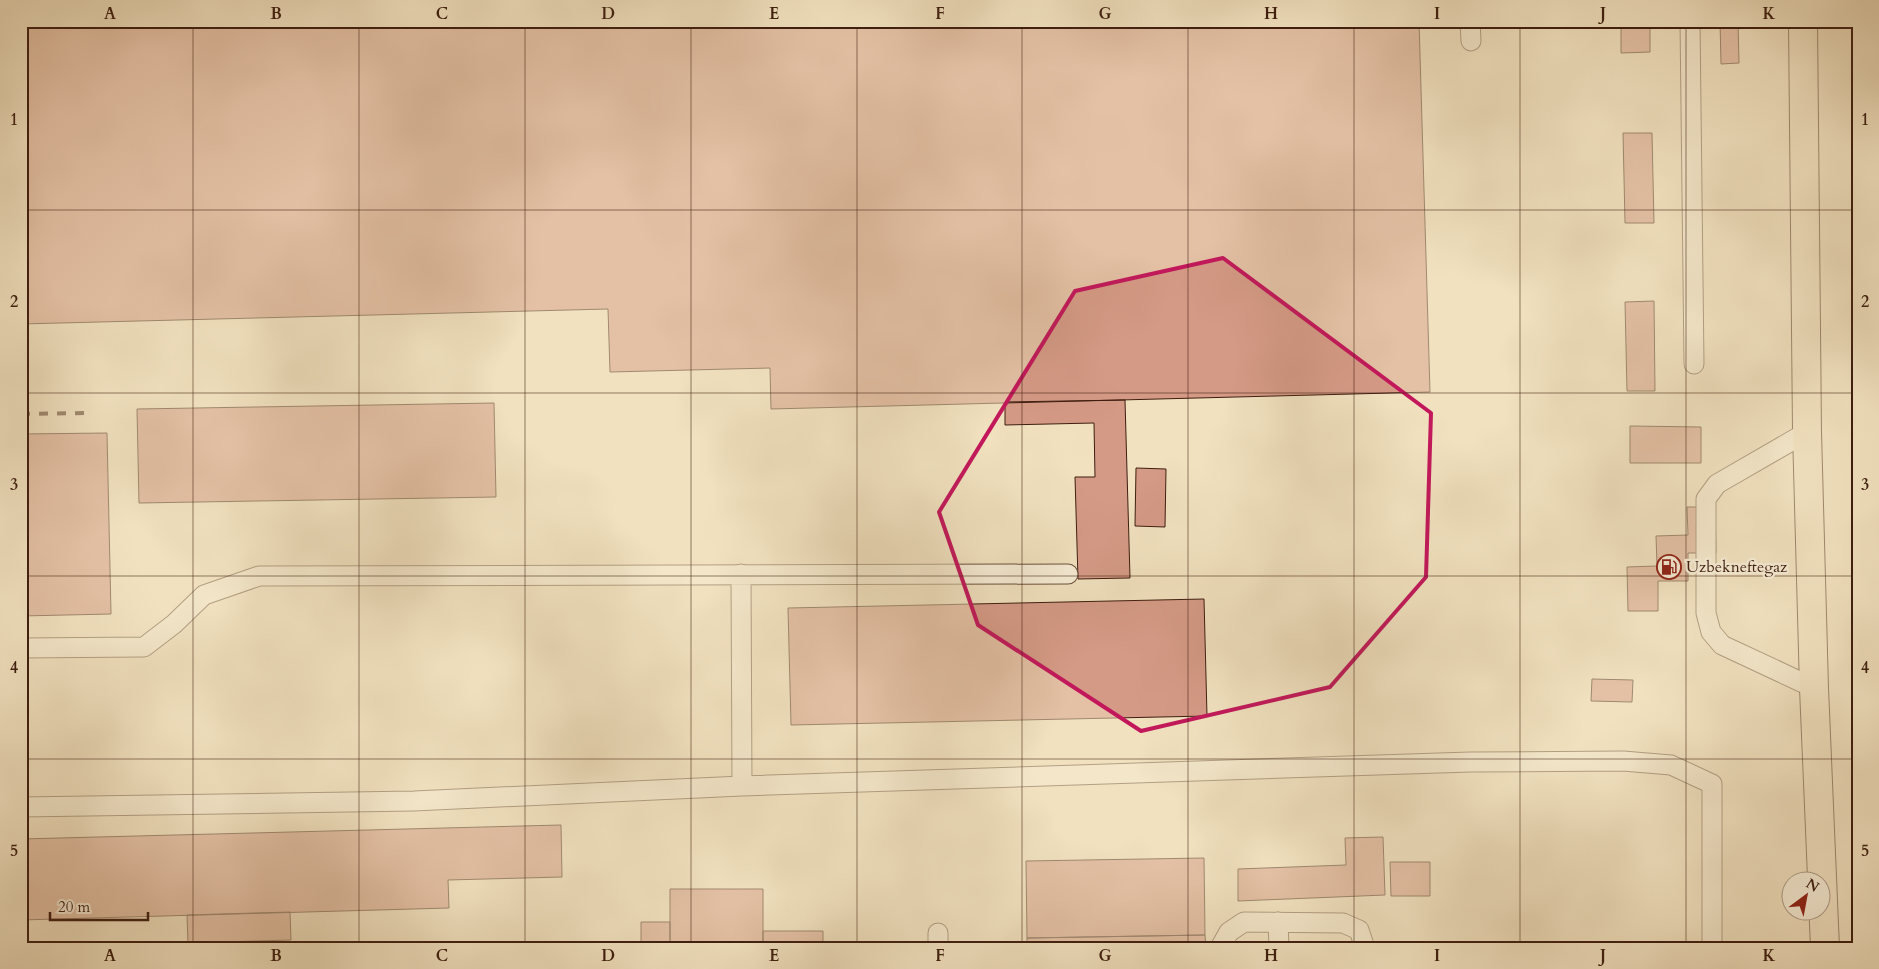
<svg xmlns="http://www.w3.org/2000/svg" width="1879" height="969" viewBox="0 0 1879 969" font-family="Cardo,serif">
	<rect width="100%" height="100%" fill="#f1e1bf"/>
	<filter id="stains"><feTurbulence type="fractalNoise" baseFrequency=".004" numOctaves="4"/><feColorMatrix values="0 0 0 0 .2 0 0 0 0 .09 0 0 0 0 .02 0 0 0 .5 -.17"/></filter>
	<radialGradient id="worn" r=".72"><stop offset=".6" stop-color="#630" stop-opacity="0"/><stop offset="1" stop-color="#630" stop-opacity=".3"/></radialGradient>
	<path fill="#d59a86" stroke="#3e1e10" d="M21,21H1419L1430,392L771,409L770,368L610,372L608,309L21,324Z
		M1621,21H1650V52L1621,53Z
		M1720,21H1738L1739,63L1721,64Z
		M1623,133H1652L1654,223H1625Z
		M1654,301L1655,391H1627L1625,302Z
		M1125,400L1130,578L1078,579L1075,477H1095L1094,423L1005,425V402Z
		M494,403L496,497L139,503L137,409Z
		M1630,426L1701,427V463H1630Z
		M107,433L111,614L21,616V434Z
		M1136,468L1166,469L1165,527L1135,526Z
		M1687,507H1715L1716,553H1688V581H1658V611H1628L1627,567L1657,566L1656,536L1688,535Z
		M1204,599L1207,716L791,725L788,608Z
		M1592,679L1633,680L1632,702L1591,701Z
		M561,825L562,877L448,880L449,908L21,920V839Z
		M1383,837L1385,895L1238,901V869L1346,865L1345,838Z
		M1204,858L1205,935L1027,938L1026,861Z
		M1390,862H1430V896H1391Z
		M670,889H763V948H670Z
		M290,912L291,940L188,943L187,915Z
		M641,922H670V948H641Z
		M763,931H823V948H763Z
		M1205,935L1206,948H1027V938Z"/>
	<g fill="none" stroke-linecap="round" stroke-linejoin="round">
		<defs>
			<path id="service" d="M1470,21L1471,41
				M1690,21L1694,364
				M1807,432L1717,484L1706,499V613L1711,632L1722,645L1814,688
				M741,574L742,786
				M21,648L144,647L174,624L204,595L259,576L1068,574
				M21,807L414,801L742,786L1470,762L1623,761L1671,765L1712,784V948
				M1278,922L1279,948
				M938,948V933
				M1220,948L1229,932L1244,922L1343,923L1359,930L1365,948"/>
			<path id="trunk" d="M1803,21L1807,432L1814,688L1825,948"/>
		</defs>
		<use href="#service" stroke="#6b4f3c" stroke-width="21"/>
		<use href="#trunk" stroke="#3e1e10" stroke-width="30"/>
		<use href="#service" stroke="#f6ecd5" stroke-width="19"/>
		<use href="#trunk" stroke="#f1e1bf" stroke-width="28"/>
		<path stroke="#3e1e10" stroke-width="4" stroke-dasharray="9 9" stroke-linecap="butt" d="M21,414L88,413"/>
	</g>
	<path d="M0 0H1879V969H0ZM1223,258L1431,413L1426,577L1330,687L1141,731L978,625L939,512L1075,291Z" fill="#f1e1bf" fill-opacity=".55" fill-rule="evenodd"/>
	<path fill="none" stroke="#c2185b" stroke-width="4" stroke-linejoin="round" d="M1223,258L1431,413L1426,577L1330,687L1141,731L978,625L939,512L1075,291Z"/>
	<path fill="none" stroke="#3e1e10" stroke-width="1" stroke-opacity="0.55" d="M193,21V948M359,21V948M525,21V948M691,21V948M857,21V948M1022,21V948M1188,21V948M1354,21V948M1520,21V948M1686,21V948M21,210H1858M21,393H1858M21,576H1858M21,759H1858"/>
	<defs>
		<symbol id="fuel-ring" viewBox="-11 -11 22 22"><circle r="9.5" fill="#f6ecd5" stroke="#8f2418" stroke-width="1.5"/><path d="M-5.5-6h7V0h2V4h1.3V-2.5L3-4.5l.8-.8L6-3V5H2.5V1h-1V6h-7ZM-4.2-4.7v3.2H.2V-4.7Z" fill="#8f2418"/></symbol>
	</defs>
	<g fill-rule="evenodd">
		<use href="#fuel-ring" x="1655" y="553" width="28" height="28"/>
	</g>
	<g text-anchor="middle" dominant-baseline="central" stroke-width="4.5" stroke-linejoin="round" paint-order="stroke">
		<g font-size="16" fill="#3e1e10" stroke="#f6ecd5" text-anchor="start">
			<text x="1686" y="567">Uzbekneftegaz</text>
		</g>
	</g>
	<rect width="1879" height="969" fill="none" stroke="#f1e1bf" stroke-width="55"/>
	<g transform="translate(1806 896) rotate(32)"><circle r="24" fill="#f6ecd5" stroke="#ac9a86"/>
	<path d="M0-4L9 19L0 12L-9 19Z" fill="#8f2418"/>
	<text y="-8" font-size="14" font-weight="bold" text-anchor="middle" fill="#3e1e10">N</text>
	</g>
	<path d="M50 912v8h98v-8" fill="none" stroke="#3e1e10" stroke-width="2.5"/>
	<text x="58" y="912" font-size="15" fill="#3e1e10" stroke="#f6ecd5" stroke-width="4" paint-order="stroke">20 m</text>
	<rect x="28" y="28" width="1824" height="914" fill="none" stroke="#3e1e10" stroke-width="2"/>
	<g font-size="16" text-anchor="middle" font-weight="bold" fill="#3e1e10">
		<text x="110" y="19">A</text>
		<text x="276" y="19">B</text>
		<text x="442" y="19">C</text>
		<text x="608" y="19">D</text>
		<text x="774" y="19">E</text>
		<text x="940" y="19">F</text>
		<text x="1105" y="19">G</text>
		<text x="1271" y="19">H</text>
		<text x="1437" y="19">I</text>
		<text x="1603" y="19">J</text>
		<text x="1769" y="19">K</text>
		<text x="14" y="125">1</text>
		<text x="1865" y="125">1</text>
		<text x="14" y="307">2</text>
		<text x="1865" y="307">2</text>
		<text x="14" y="490">3</text>
		<text x="1865" y="490">3</text>
		<text x="14" y="673">4</text>
		<text x="1865" y="673">4</text>
		<text x="14" y="856">5</text>
		<text x="1865" y="856">5</text>
		<text x="110" y="961">A</text>
		<text x="276" y="961">B</text>
		<text x="442" y="961">C</text>
		<text x="608" y="961">D</text>
		<text x="774" y="961">E</text>
		<text x="940" y="961">F</text>
		<text x="1105" y="961">G</text>
		<text x="1271" y="961">H</text>
		<text x="1437" y="961">I</text>
		<text x="1603" y="961">J</text>
		<text x="1769" y="961">K</text>
	</g>
	<rect width="100%" height="100%" filter="url(#stains)"/>
	<rect width="100%" height="100%" fill="url(#worn)"/>
</svg>
